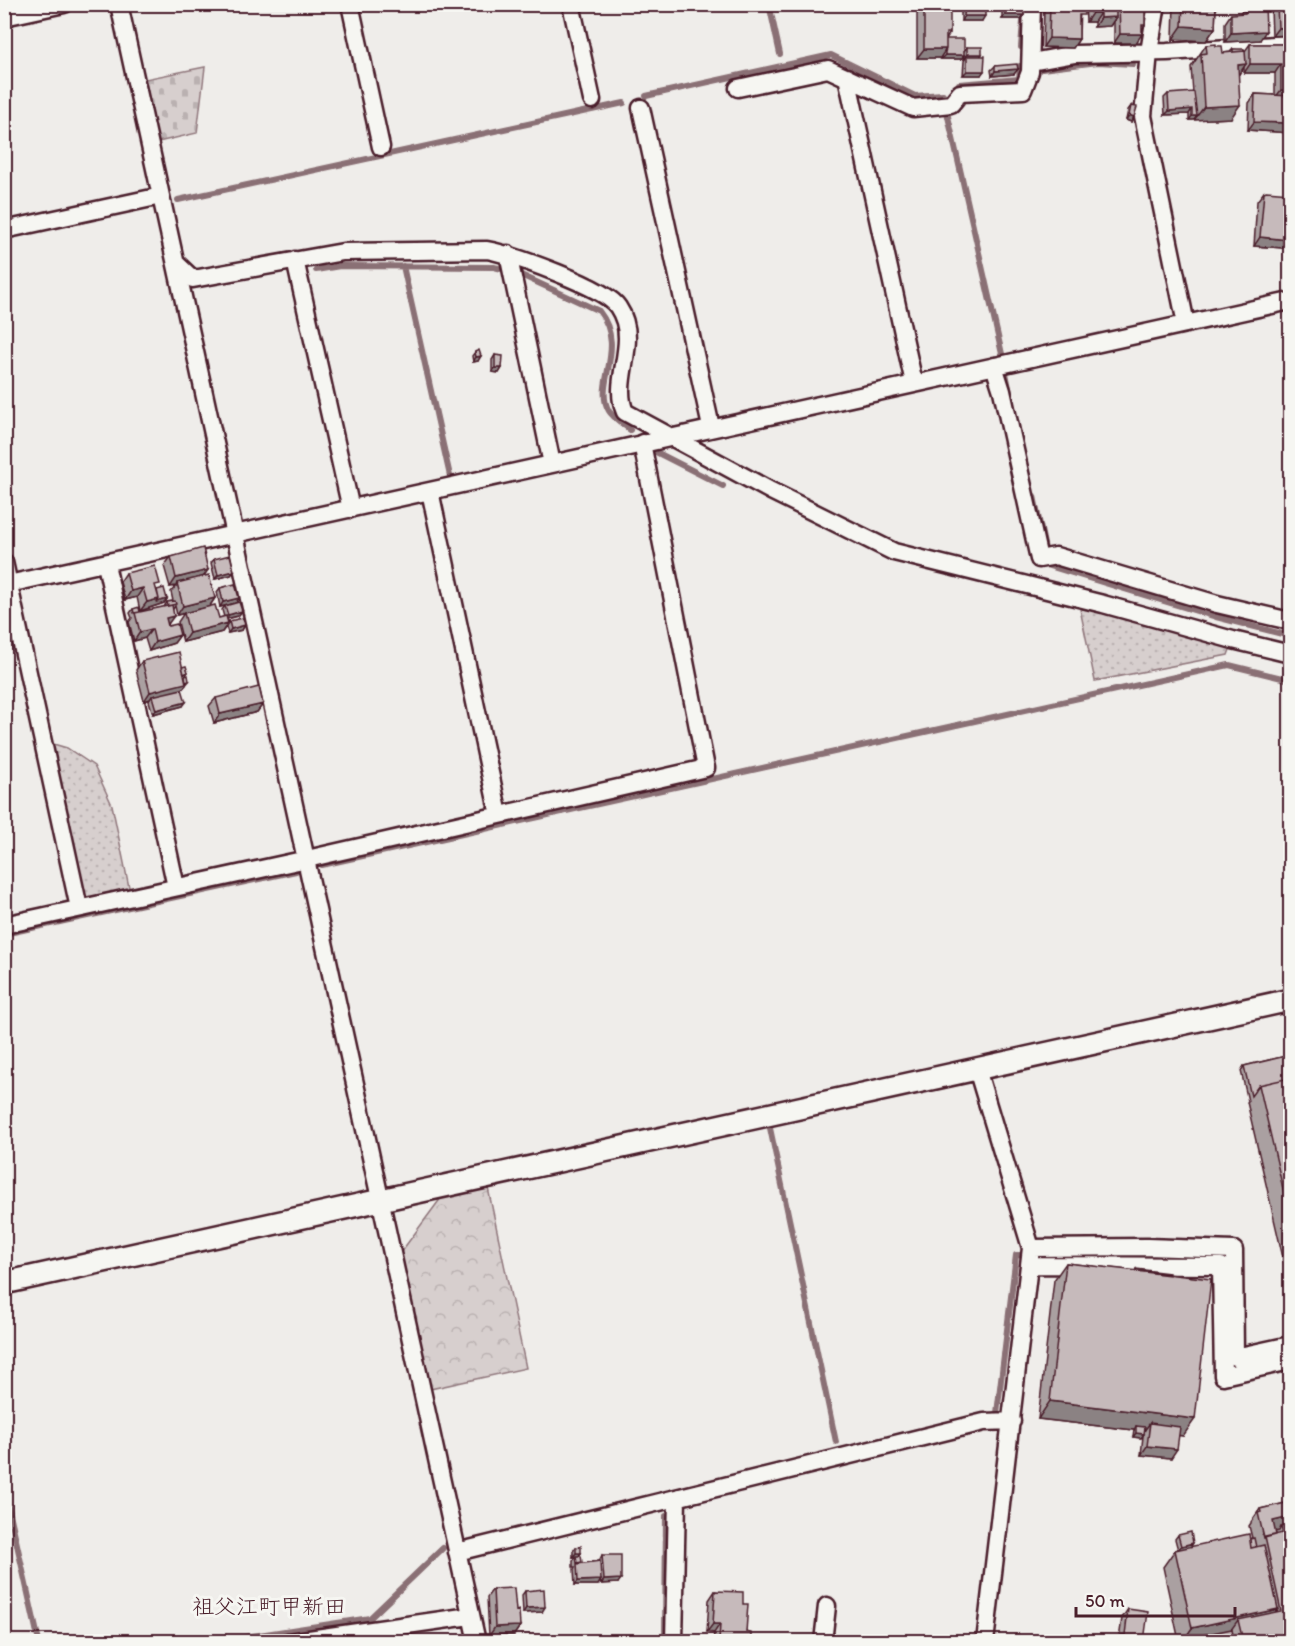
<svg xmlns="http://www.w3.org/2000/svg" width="1295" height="1646" viewBox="0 0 1295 1646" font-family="Itim,'Klee One',sans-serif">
	<defs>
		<pattern id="grass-dots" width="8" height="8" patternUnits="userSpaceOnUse" patternTransform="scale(1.5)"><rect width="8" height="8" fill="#d7cfce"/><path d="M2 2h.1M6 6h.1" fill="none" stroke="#bab1b1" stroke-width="1.8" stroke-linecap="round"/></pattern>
		<pattern id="forest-crowns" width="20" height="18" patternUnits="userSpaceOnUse" patternTransform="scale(1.5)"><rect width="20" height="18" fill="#d7cfce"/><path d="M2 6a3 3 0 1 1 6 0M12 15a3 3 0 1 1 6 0" fill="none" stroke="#bab1b1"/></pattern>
		<pattern id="cemetery-stones" width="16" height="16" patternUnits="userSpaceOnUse" patternTransform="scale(1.5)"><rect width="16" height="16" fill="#d7cfce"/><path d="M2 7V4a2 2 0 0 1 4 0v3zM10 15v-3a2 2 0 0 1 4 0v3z" fill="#bab1b1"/></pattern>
	</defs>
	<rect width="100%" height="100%" fill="#efedea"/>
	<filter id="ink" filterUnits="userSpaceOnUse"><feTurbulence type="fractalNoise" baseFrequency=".0167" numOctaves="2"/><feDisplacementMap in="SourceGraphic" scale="12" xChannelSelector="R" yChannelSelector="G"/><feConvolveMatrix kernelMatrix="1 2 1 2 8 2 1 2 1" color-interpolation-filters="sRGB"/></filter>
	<g filter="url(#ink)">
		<path fill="url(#grass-dots)" stroke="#90777c" stroke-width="1.5" d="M1080,609L1106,611L1231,647L1228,655L1095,681Z
			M50,743L67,748L94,766L112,805L130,892L88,901L83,896Z"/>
		<path fill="url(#forest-crowns)" stroke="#90777c" stroke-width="1.5" d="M488,1188L526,1368L430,1389L401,1252L441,1198Z"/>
		<path fill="url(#cemetery-stones)" stroke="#90777c" stroke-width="1.5" d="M205,67L197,133L158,142L145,79Z"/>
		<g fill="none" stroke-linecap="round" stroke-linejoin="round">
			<path stroke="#8a6f74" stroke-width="6" d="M769,4L780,54
				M1021,47L1024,8
				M1042,69L1098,62L1133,64
				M959,84L1019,79L1020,66
				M646,96L831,55L915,96L943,94L945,99
				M947,112L1002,354
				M178,200L624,103
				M403,266L450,476
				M316,270L340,266L494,267L502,269
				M521,275L599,311C628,348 593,385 609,411C614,419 624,424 630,430
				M1006,373L1010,393
				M652,450L723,486
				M1034,496L1045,549
				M1049,566L1216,617L1290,636
				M322,865L1229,665L1290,680
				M4,934L296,871
				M770,1128L836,1442
				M1134,1255H1156
				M995,1414L997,1413L1016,1255H1021
				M4,1487L39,1642
				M246,1637L370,1618L443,1548
				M216,1642L227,1640
				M665,1642L666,1516"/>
			<defs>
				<path id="minor" d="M119,4L477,1642
					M350,4L381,147
					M571,4L592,100
					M1157,4L1149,52L1143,116L1186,324
					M4,17L64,4
					M1031,62L1075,54L1167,52L1290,44
					M847,77L914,383
					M738,88L828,69L913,108L951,104L960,93L1023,90L1030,72L1032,4
					M641,108L711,427
					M4,230L161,196
					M508,254L552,464
					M295,260L351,509
					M176,263L193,279L343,252L487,250C513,255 605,287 618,307C624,316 627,328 627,338C627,363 615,389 625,412L771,491L894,552L1103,604L1233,640L1290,654
					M994,366L1002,391L1039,559L1056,556L1217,604L1290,621
					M430,491L499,815
					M4,562L79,908
					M106,564L176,887
					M4,585L1290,301
					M4,925L307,859L706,768L642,443
					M977,1069L1031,1248L985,1642
					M1031,1248L1147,1247L1234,1250L1235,1357L1290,1345
					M1029,1265L1221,1266L1223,1376L1290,1361
					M457,1552L984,1422L1012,1421
					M288,1642L470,1616
					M674,1642L677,1498
					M823,1642L827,1606"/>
				<path id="tertiary" d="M4,1283L1290,1000"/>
			</defs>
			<use href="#minor" stroke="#4a1f2b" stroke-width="21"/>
			<use href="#tertiary" stroke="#4a1f2b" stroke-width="26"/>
			<use href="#minor" stroke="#f6f6f2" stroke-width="16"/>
			<use href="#tertiary" stroke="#f6f6f2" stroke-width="21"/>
		</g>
		<path fill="#aaa0a1" stroke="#4a1f2b" stroke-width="1.5" d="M922,4H946L950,33L946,39L964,51L967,47L981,56V75H963L964,61L965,59H964V56L961,59H941V57L940,58H917V10Z
			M961,4H985L982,21H961Z
			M1002,4H1024V15L1021,19H1002Z
			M1040,4H1080L1079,39L1073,48L1043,47L1044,9H1040Z
			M1085,4H1145V25L1142,29L1136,43H1114V21L1110,26L1094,27V22H1086Z
			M1174,4H1219L1216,9L1215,28L1206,41L1173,39Z
			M1274,4H1290V35L1272,36L1271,9Z
			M1245,6L1260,40L1225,42V23L1231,14L1240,13Z
			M1250,44H1290V133L1248,130L1249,103L1255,94L1275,95V73H1244V67L1238,75L1231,118L1189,120V114L1165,115L1164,98L1168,94L1193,93L1191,67L1206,45L1216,46L1223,53L1230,52L1233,49L1245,51Z
			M995,66L1018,69L1014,74L992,76L991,70Z
			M1131,106V122L1126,120L1128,110Z
			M1264,192L1289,240L1283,248L1254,246L1257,201Z
			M475,352L478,361L473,362L472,356Z
			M495,355L502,368L499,373L492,372V360Z
			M171,557L204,577L215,598L209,607L177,615L175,606L173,609L168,625V626L180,635L174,643L149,651L145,638L134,641L129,622L132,618L130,613L133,609L140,612L164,607L167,602L173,601L171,592L176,586L170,587L164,566Z
			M214,559L234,571L231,575L215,579L211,563Z
			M126,573L156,589L167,599L164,603L140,611L137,597L125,600L120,582Z
			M220,588L239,598L236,603L220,607L217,592Z
			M225,606L242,611L238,616L227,619L228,622L229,621L245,625L242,630L228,633L226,627L222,632L183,642L178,622L184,613L219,618L224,617L222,610Z
			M142,661L182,667L188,672L186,675V685L182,689L183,706L153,714L149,701L150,699L144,701L136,670Z
			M216,698L263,704L257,712L214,723L209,706Z
			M1290,1055V1288L1247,1102L1248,1101L1241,1071L1244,1066Z
			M1066,1263L1135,1271L1136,1269L1183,1436L1179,1435L1171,1458L1141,1455L1143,1436L1141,1438L1133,1437L1134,1430L1038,1419L1054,1280Z
			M1290,1502V1641H1179L1163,1567L1175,1550H1178L1175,1539L1178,1535L1191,1547L1252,1538L1249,1526L1251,1523V1522L1260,1509Z
			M576,1547L581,1553L579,1556L581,1564L599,1561L602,1555L618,1583L601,1584L600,1581L598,1585H575L574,1569L575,1567H573V1561L576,1557H573V1551Z
			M493,1589L516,1611L520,1626L514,1635L489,1636L487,1597Z
			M525,1591L542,1612L523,1613L522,1595Z
			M715,1591L743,1604L746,1632L751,1641H713L714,1633L707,1632L709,1600Z
			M1128,1609L1144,1641H1117L1119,1639L1122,1618Z"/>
		<path fill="#8b8283" stroke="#4a1f2b" stroke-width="1.5" d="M1043,4H1047L1044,9H1040Z
			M1092,13H1100L1094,22H1086Z
			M1005,15H1024L1021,19H1002Z
			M964,16H985L982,21H961Z
			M1116,17L1110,26L1094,27L1100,18Z
			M1182,26L1215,28L1206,41L1173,39Z
			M1290,27V35L1272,36L1278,28Z
			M1266,31L1260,40L1225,42L1231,33Z
			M1120,34H1142L1136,43H1114Z
			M1049,38L1079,39L1073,48L1043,47Z
			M924,49H946L940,58H917Z
			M967,54H982L979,59L967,56L965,59H964Z
			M945,55H964L961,59H941Z
			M1246,64L1237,77L1238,65Z
			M1250,64H1281L1275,73H1244Z
			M1018,69L1014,74L992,76L995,71Z
			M967,71H984L981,75H963Z
			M1281,90H1290V98H1275Z
			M1240,105L1231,118L1194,120L1204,107Z
			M1192,109L1189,114L1165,115L1169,111Z
			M1129,115L1134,117L1131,122L1126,120Z
			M1192,116H1197L1194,120H1189Z
			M1254,122L1290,123V133L1248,130Z
			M1260,237L1289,240L1283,248L1254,246Z
			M481,356L478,361L473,362L476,357Z
			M495,368H502L499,373L492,372Z
			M208,570L202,579L177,583L176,586L170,587L176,578Z
			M234,571L231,575L215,579L218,575Z
			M143,588L137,597L125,600L131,591Z
			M215,598L209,607L177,615L183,606Z
			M239,598L236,603L220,607L223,602Z
			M159,599H167L164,603L140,611L147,602Z
			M242,611L238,616L225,619L228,615Z
			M174,616L168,624L160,627L166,618Z
			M228,623L222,632L183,642L189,633Z
			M245,625L242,630L228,633L231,629Z
			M152,629L145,638L134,641L140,632Z
			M180,635L174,643L149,651L155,642Z
			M189,681L180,692L152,696L150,699L144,701L150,692Z
			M186,702L183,706L153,714L156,710Z
			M263,704L257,712L214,723L220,714Z
			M1050,1401L1195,1419L1183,1436L1149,1432L1150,1423L1144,1431L1136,1426L1134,1430L1038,1419Z
			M1136,1433L1144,1434L1141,1438L1133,1437Z
			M1147,1446L1177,1449L1171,1458L1141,1455Z
			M1290,1517V1528L1281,1527L1279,1531L1263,1534L1273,1521Z
			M1193,1543L1190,1548L1178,1550L1181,1546Z
			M576,1553H581L578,1557H573Z
			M621,1579L618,1583L601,1584L604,1580Z
			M601,1580L598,1585H575L578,1581Z
			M545,1607L542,1612L523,1613L526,1608Z
			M1278,1609L1266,1626L1238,1620L1228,1634L1183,1641L1192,1628Z
			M713,1624H720L714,1633L707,1632Z
			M520,1626L514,1635L489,1636L495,1627Z"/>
		<path fill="#c6babb" stroke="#4a1f2b" stroke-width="1.5" d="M924,4H946L947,11H950V33H946V49H924Z
			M965,4H985V16H964Z
			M1005,4H1024V15H1005Z
			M1050,4L1084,5V15H1079V39L1049,38Z
			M1092,4H1116V17L1100,18V13H1092Z
			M1119,4H1145V25H1142V34H1120Z
			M1183,4H1216L1215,28L1182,26Z
			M1277,4H1290V27L1278,28Z
			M1265,5L1266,31L1231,33V14L1245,13V6Z
			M946,39H964V55H945V52L946,49Z
			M1216,44V46H1222L1223,53L1245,51L1246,64L1238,65L1240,105L1204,107L1201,54L1207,53L1206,45Z
			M1250,44H1290V90H1281V64H1250Z
			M967,47H982V54H967Z
			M1233,49H1244V51L1233,52Z
			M967,56H985L984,71H967Z
			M1017,64L1018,69L995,71V66Z
			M1194,92L1197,116H1192V109L1169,111L1168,94Z
			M1255,94L1290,96V123L1254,122Z
			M1131,106L1137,107L1134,117L1129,115Z
			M1266,191L1290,193V221L1289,240L1260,237L1264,192Z
			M479,350L481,356L476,357L475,352Z
			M495,355L503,356L502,368H495Z
			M203,548L208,570L176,578L171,557Z
			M230,555L234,571L218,575L214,559Z
			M155,566L160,584L155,585L159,599L147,602L143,588L131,591L126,573Z
			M209,575L215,598L183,606L177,583Z
			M235,584L239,598L223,602L220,588Z
			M164,588L167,599L157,602L159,599L157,590Z
			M175,601L176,604L168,606L167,602Z
			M239,602L242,611L228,615L225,606Z
			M172,605L174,616L166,618L168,626L177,624L180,635L155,642L152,629L140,632L135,613Z
			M215,605L219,618L226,616L228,623L189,633L184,613Z
			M139,607L140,612L134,613L133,609Z
			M243,618L245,625L231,629L229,621Z
			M179,652L186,683L150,692L142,661Z
			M186,666L188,672L184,674L182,667Z
			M188,675L189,681L186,682L185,676Z
			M259,687L263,704L220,714L216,698Z
			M182,689L186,702L156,710L152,696Z
			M1290,1055V1078L1259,1085L1251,1096L1244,1066Z
			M1290,1078V1219L1259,1085Z
			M1066,1263L1211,1279L1195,1419L1050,1401Z
			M1136,1269L1169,1273V1275L1136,1271Z
			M1150,1423L1180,1427L1177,1449L1147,1446Z
			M1136,1426L1145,1427L1144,1434L1136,1433Z
			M1290,1502V1517L1273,1521L1276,1535L1264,1538L1258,1513L1261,1512L1260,1509Z
			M1290,1525V1641H1243L1238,1620L1281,1611L1265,1537L1283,1533L1281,1527Z
			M1191,1532L1193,1543L1181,1546L1178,1535Z
			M1249,1534L1251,1548L1264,1545L1278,1609L1192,1628L1175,1550Z
			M1254,1538L1256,1547L1251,1548L1250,1539Z
			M581,1546V1553H576V1547Z
			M602,1555H621V1579L604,1580Z
			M576,1556H581L582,1562L577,1563Z
			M600,1561L601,1580L578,1581L577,1564Z
			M514,1588L516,1611L519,1610L520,1626L495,1627L493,1589Z
			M544,1589L545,1607L526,1608L525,1591Z
			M715,1591L743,1592V1604H748L746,1632L751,1633V1641H719L720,1624H713Z
			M1128,1609L1148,1612L1144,1641H1121L1122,1635H1125Z
			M1232,1629L1234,1641H1184L1183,1639Z"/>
	</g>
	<g text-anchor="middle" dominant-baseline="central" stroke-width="6" stroke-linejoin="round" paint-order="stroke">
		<g font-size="22" fill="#4a1f2b" stroke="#f6f6f2">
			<text x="269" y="1606">祖父江町甲新田</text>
		</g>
	</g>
	<rect width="1295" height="1646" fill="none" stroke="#f6f6f2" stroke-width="24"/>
	<rect x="12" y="12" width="1271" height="1622" fill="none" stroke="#4a1f2b" stroke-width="2" filter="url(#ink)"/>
	<path d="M1076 1607v9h159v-9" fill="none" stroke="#4a1f2b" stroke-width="3"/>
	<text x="1085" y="1607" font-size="18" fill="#4a1f2b" stroke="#f6f6f2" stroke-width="4.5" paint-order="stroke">50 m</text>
</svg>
